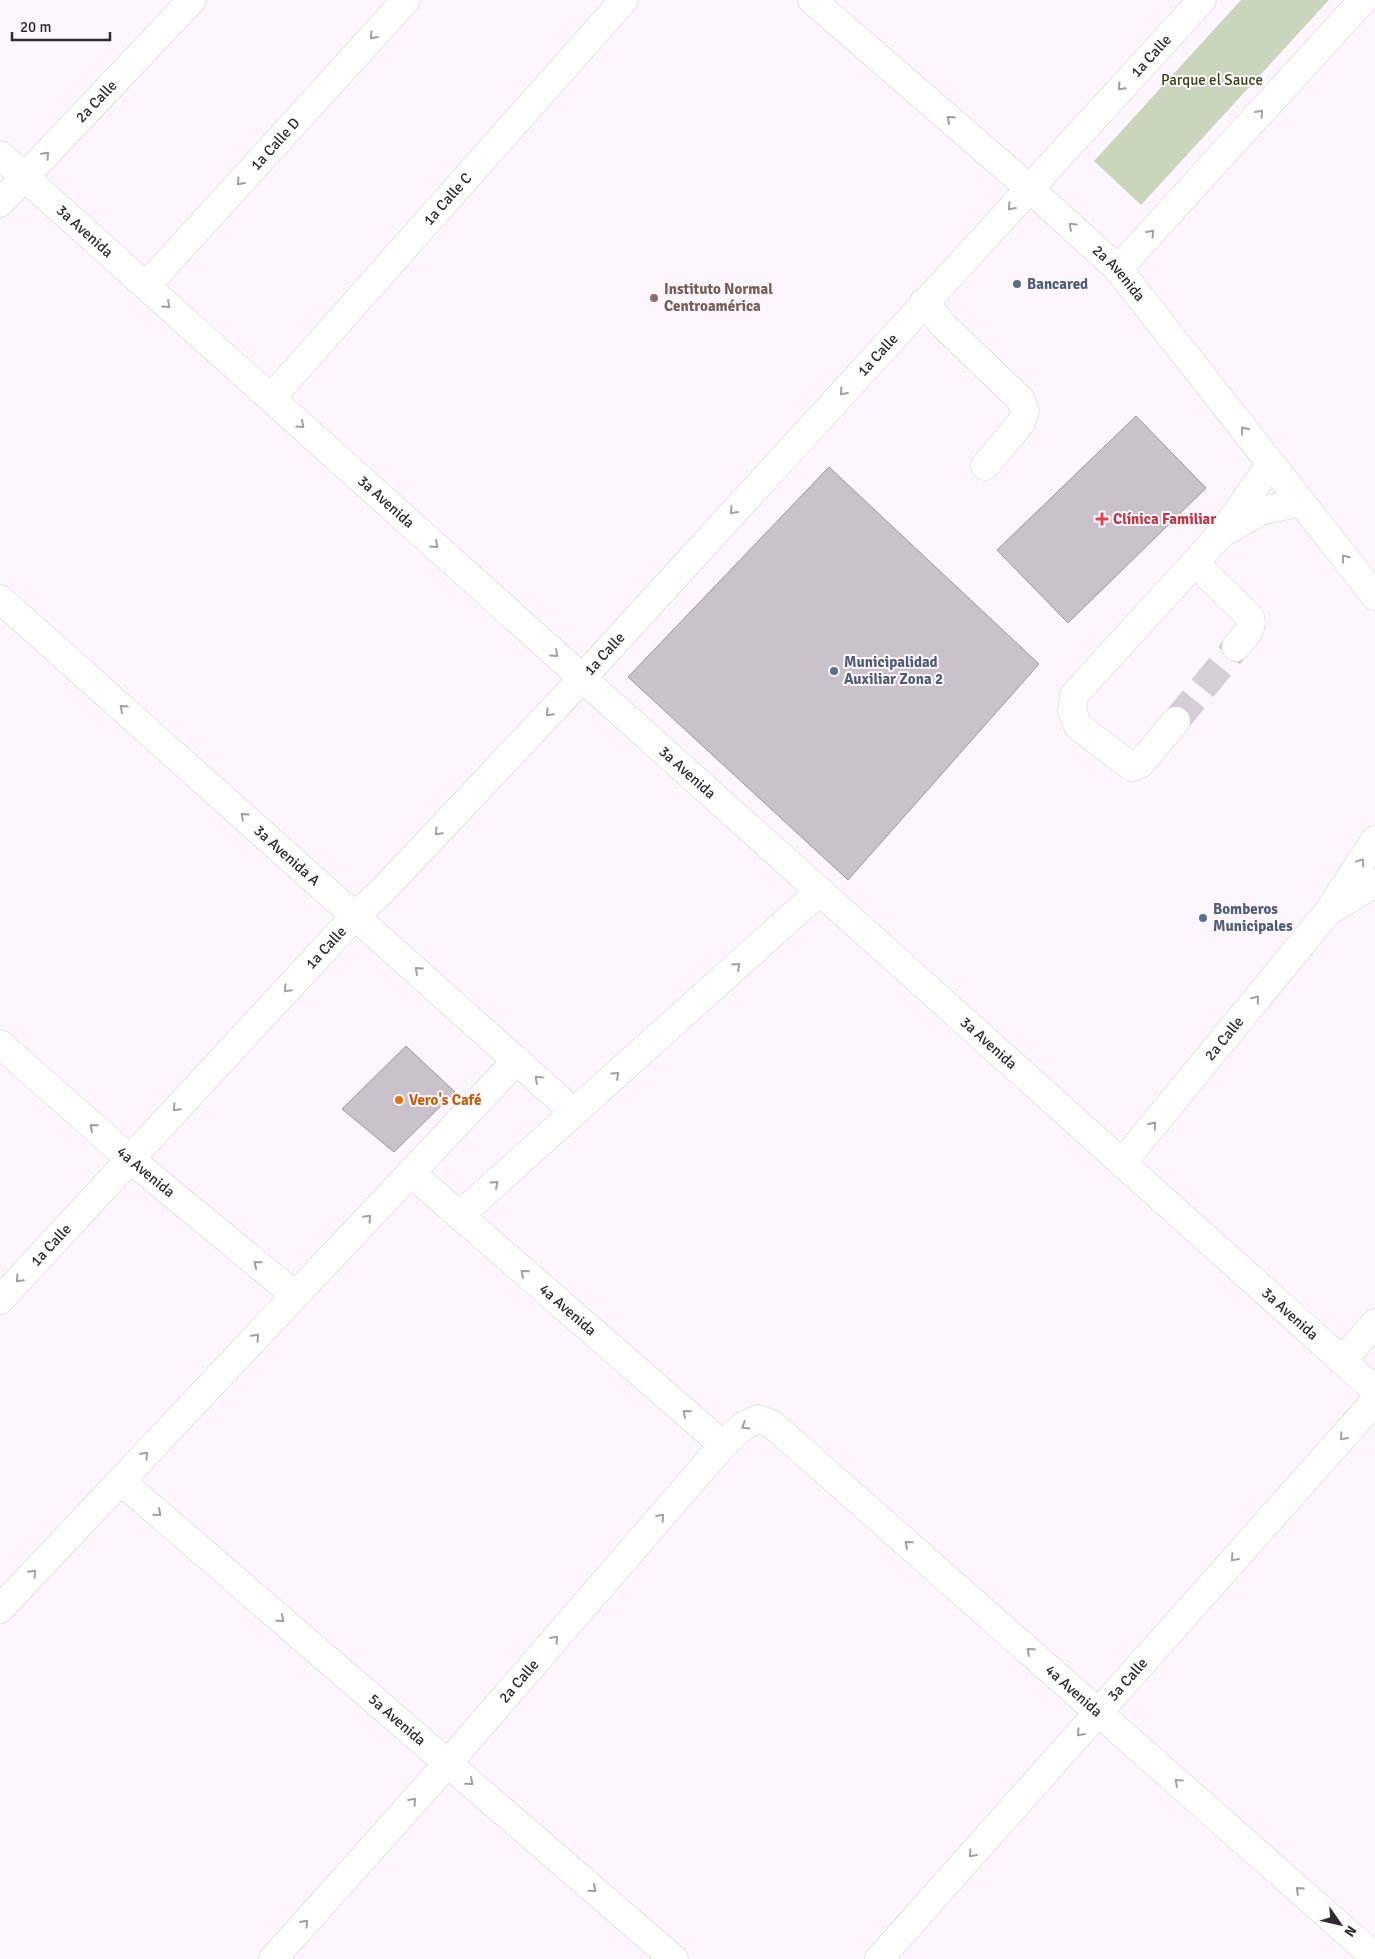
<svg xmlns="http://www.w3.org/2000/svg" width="1375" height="1959" viewBox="0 0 1375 1959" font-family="Signika,sans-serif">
	<rect width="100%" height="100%" fill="#fef6ff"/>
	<path fill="#c9d6bb" d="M1241,0H1329L1141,205L1094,161Z"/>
	<path fill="#cac2cb" stroke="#9d969e" d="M1136,416L1206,488L1068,623L997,550Z
		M829,467L1039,664L848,880L628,677Z
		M406,1046L455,1092L394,1152L342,1109Z"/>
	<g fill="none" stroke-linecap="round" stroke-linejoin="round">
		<path stroke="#d5ced6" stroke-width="28" stroke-dasharray="28 14" stroke-linecap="butt" d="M1176,721L1236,647"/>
		<defs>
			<g id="minor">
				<path id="s1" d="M812,0L1029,188L1118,269L1375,596"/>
				<path id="s2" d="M0,155L1375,1390"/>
				<path id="s3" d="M0,203L192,0"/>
				<path d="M1118,269L1363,0"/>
				<path id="s4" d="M146,286L406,0"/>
				<path d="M924,302L943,325L1021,400L1025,411L1021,423L985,466"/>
				<path id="s5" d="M271,398L624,0"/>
				<path d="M1230,529L1261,511L1301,502"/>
				<path d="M1195,563L1250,617C1254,629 1244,637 1236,647"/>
				<path id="s6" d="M0,599L574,1112"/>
				<path d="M1176,721L1140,764L1132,767L1078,726L1072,711L1074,695L1221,534L1271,464"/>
				<path d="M1334,908L1375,883"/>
				<path id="s7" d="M0,1044L130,1159L295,1295"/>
				<path id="s8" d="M1122,1163L1327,913L1375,840"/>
				<path id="s9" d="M411,1173L723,1445"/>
				<path d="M459,1216L820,891"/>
				<path id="s10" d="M0,1300L356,915L383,890L564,698L1202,0"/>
				<path d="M1342,1361L1375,1323"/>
				<path id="s11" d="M121,1481L674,1959"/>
				<path d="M0,1609L517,1060"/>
				<path id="s12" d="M273,1959L448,1763L723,1445L743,1426L758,1419L772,1424L1375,1957"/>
				<path id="s13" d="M879,1959L1375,1401"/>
			</g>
		</defs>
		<use href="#minor" stroke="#d4ccd5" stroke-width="29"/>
		<use href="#minor" stroke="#fff" stroke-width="28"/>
	</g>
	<defs><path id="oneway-chevron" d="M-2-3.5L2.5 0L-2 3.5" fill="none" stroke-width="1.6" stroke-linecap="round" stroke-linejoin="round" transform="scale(1.25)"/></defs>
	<g stroke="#a1a0a2">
		<use href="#oneway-chevron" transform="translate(373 36) rotate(132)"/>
		<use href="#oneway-chevron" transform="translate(1121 87) rotate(133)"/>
		<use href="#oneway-chevron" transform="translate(1260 113) rotate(-48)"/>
		<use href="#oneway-chevron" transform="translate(950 119) rotate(-139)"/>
		<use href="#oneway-chevron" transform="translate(46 155) rotate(-47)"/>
		<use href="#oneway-chevron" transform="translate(240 182) rotate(132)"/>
		<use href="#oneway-chevron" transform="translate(1011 207) rotate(132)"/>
		<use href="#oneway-chevron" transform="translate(1072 226) rotate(-137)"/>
		<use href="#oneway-chevron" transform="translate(1151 233) rotate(-48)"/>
		<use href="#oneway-chevron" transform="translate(167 305) rotate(42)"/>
		<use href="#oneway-chevron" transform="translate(843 392) rotate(132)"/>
		<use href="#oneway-chevron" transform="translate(301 425) rotate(42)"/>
		<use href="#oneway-chevron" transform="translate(1244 430) rotate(-128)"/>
		<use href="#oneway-chevron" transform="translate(733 511) rotate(132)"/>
		<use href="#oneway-chevron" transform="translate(435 545) rotate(42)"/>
		<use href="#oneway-chevron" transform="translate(1345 558) rotate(-128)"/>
		<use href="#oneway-chevron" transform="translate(555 654) rotate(42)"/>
		<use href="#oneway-chevron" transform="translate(123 708) rotate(-138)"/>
		<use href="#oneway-chevron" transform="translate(549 713) rotate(133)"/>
		<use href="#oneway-chevron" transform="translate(244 816) rotate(-138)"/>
		<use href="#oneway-chevron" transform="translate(438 832) rotate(133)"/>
		<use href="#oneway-chevron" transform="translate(1361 862) rotate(-56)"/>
		<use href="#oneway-chevron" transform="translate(737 966) rotate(-42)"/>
		<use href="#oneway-chevron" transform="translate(418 970) rotate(-138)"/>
		<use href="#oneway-chevron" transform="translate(287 989) rotate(133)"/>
		<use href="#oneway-chevron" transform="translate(1256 999) rotate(-51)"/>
		<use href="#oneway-chevron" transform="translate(616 1075) rotate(-42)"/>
		<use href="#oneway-chevron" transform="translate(538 1079) rotate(-137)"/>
		<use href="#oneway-chevron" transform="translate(176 1108) rotate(133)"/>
		<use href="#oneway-chevron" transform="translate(1153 1125) rotate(-51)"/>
		<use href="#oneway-chevron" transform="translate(93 1127) rotate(-139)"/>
		<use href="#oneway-chevron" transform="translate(495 1184) rotate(-42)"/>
		<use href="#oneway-chevron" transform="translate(368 1218) rotate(-47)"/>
		<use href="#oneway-chevron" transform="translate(257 1264) rotate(-140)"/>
		<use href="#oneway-chevron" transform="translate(524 1273) rotate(-139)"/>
		<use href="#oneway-chevron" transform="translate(19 1279) rotate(133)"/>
		<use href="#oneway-chevron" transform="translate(256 1337) rotate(-47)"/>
		<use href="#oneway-chevron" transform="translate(686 1413) rotate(-139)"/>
		<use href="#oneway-chevron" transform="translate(745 1426) rotate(148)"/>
		<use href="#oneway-chevron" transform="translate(1343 1437) rotate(132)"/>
		<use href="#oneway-chevron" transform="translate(145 1455) rotate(-47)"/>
		<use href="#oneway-chevron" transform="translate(158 1513) rotate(41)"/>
		<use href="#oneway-chevron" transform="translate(661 1517) rotate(-49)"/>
		<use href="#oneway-chevron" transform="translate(908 1544) rotate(-139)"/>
		<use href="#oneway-chevron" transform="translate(1234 1558) rotate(132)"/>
		<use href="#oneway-chevron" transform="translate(33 1573) rotate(-47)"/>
		<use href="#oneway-chevron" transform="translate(281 1619) rotate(41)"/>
		<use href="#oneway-chevron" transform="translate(555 1639) rotate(-49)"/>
		<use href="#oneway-chevron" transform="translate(1030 1651) rotate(-139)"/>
		<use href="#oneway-chevron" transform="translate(1080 1733) rotate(132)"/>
		<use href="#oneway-chevron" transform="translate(470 1782) rotate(41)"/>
		<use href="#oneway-chevron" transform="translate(1178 1782) rotate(-138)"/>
		<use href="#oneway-chevron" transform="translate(413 1801) rotate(-48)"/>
		<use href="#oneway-chevron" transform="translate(972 1854) rotate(132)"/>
		<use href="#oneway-chevron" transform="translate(593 1889) rotate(41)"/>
		<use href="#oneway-chevron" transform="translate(1299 1890) rotate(-138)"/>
		<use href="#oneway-chevron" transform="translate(305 1923) rotate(-48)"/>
	</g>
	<g fill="#5c6f8a" stroke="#fef6ff" stroke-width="2">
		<circle cx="1017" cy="284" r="5"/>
		<circle cx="834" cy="671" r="5"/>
		<circle cx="1203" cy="918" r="5"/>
	</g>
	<circle fill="#8d6e63" stroke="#fef6ff" stroke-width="2" cx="654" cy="298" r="5"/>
	<path fill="#e0444e" stroke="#fef6ff" stroke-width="2" d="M1099.5 511.5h5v5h5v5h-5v5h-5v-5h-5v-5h5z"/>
	<circle fill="#e8710a" stroke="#fef6ff" stroke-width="2" cx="399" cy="1100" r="5"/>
	<g text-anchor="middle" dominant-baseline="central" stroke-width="4" stroke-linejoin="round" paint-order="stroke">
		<g font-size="15" fill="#2f2c30" stroke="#fef6ff">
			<text stroke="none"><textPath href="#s10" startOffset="1695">1a Calle</textPath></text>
			<text stroke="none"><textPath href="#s3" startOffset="140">2a Calle</textPath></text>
			<text stroke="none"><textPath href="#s4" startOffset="192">1a Calle D</textPath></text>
			<text stroke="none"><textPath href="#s5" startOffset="266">1a Calle C</textPath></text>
			<text stroke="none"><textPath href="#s2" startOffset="114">3a Avenida</textPath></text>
			<text stroke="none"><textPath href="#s1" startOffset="411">2a Avenida</textPath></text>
			<text stroke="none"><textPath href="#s10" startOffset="1290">1a Calle</textPath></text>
			<text stroke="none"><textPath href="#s2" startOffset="519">3a Avenida</textPath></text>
			<text stroke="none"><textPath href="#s10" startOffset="885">1a Calle</textPath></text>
			<text stroke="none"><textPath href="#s2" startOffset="924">3a Avenida</textPath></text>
			<text stroke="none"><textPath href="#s6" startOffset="385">3a Avenida A</textPath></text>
			<text stroke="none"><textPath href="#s10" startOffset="480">1a Calle</textPath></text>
			<text stroke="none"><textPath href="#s8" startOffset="161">2a Calle</textPath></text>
			<text stroke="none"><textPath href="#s2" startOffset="1329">3a Avenida</textPath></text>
			<text stroke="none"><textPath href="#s7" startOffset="194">4a Avenida</textPath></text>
			<text stroke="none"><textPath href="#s10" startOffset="75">1a Calle</textPath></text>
			<text stroke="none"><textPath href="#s9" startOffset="208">4a Avenida</textPath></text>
			<text stroke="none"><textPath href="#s2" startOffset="1734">3a Avenida</textPath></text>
			<text stroke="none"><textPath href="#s13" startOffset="374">3a Calle</textPath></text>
			<text stroke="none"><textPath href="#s12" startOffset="371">2a Calle</textPath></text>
			<text stroke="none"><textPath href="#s12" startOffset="1145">4a Avenida</textPath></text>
			<text stroke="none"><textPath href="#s11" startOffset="365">5a Avenida</textPath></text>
		</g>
		<g font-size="15" fill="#33460f" stroke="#fef6ff">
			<text x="1212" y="80">Parque el Sauce</text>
		</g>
		<g font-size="15" font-weight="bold" fill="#4e5e75" stroke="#fef6ff" text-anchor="start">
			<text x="1027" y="284">Bancared</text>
			<text x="844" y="662">Municipalidad<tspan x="844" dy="17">Auxiliar Zona 2</tspan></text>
			<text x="1213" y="909">Bomberos<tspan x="1213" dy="17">Municipales</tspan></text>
		</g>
		<g font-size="15" font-weight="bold" fill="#785e54" stroke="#fef6ff" text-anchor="start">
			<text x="664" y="289">Instituto Normal<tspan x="664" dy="17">Centroamérica</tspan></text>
		</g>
		<g font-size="15" font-weight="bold" fill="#be3a42" stroke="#fef6ff" text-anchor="start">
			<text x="1113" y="519">Clínica Familiar</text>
		</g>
		<g font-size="15" font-weight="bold" fill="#c56008" stroke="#fef6ff" text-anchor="start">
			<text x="409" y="1100">Vero's Café</text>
		</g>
	</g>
	<g transform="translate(1340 1924) rotate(124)" stroke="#fef6ff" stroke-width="4" paint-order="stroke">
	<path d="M0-4L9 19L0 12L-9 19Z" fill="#2f2c30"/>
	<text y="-8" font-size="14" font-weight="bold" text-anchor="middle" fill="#2f2c30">N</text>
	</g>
	<path d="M12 32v8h98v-8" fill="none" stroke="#2f2c30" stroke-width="2.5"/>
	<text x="20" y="32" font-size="15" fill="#2f2c30" stroke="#fef6ff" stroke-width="4" paint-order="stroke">20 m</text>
</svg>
